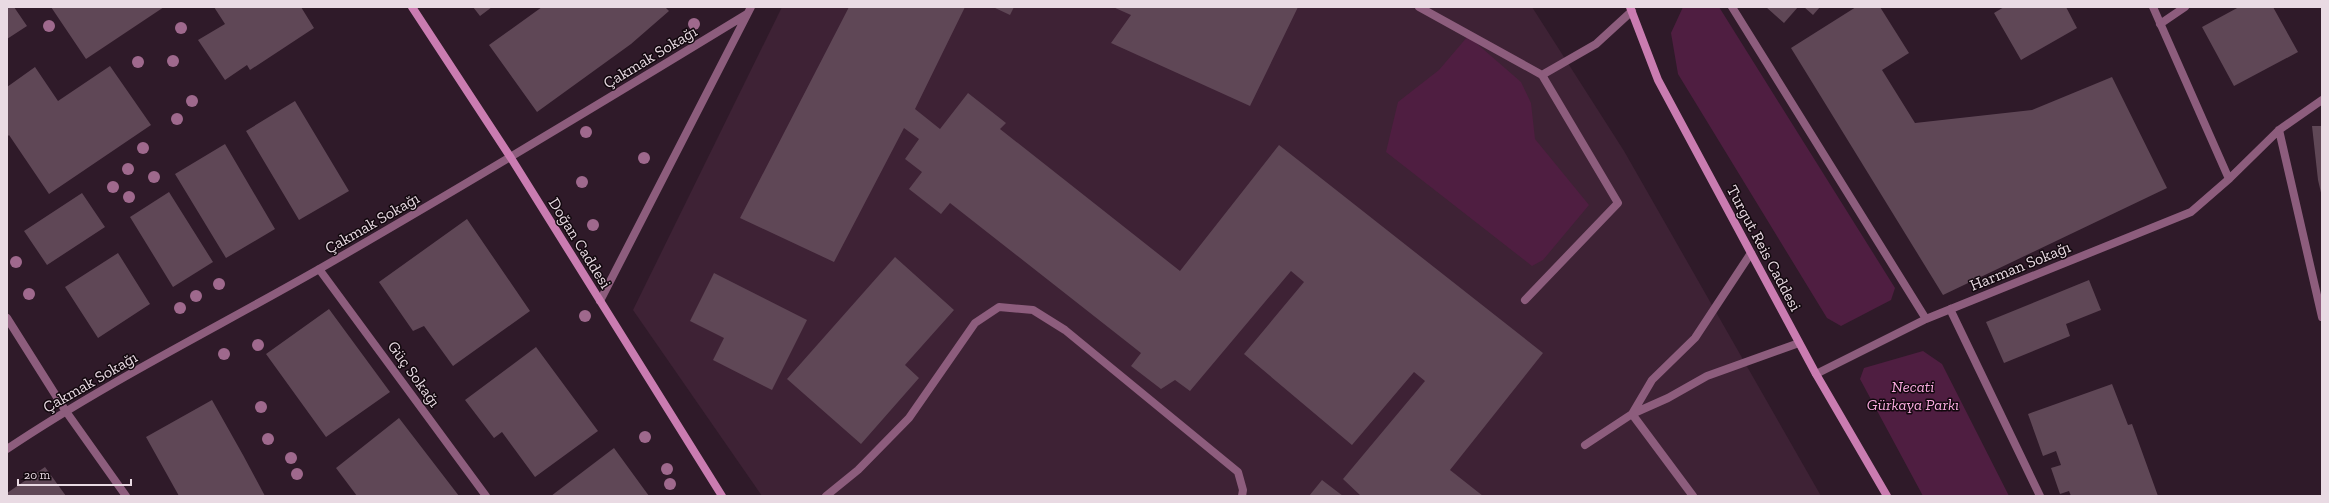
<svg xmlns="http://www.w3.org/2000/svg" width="2329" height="503" viewBox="0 0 2329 503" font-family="'Zilla Slab',serif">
	<rect width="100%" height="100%" fill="#2f1a29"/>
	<path fill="#3e2235" d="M782,7H1532L1624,151L1821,496H762L633,310Z"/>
	<path fill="#4f1e41" d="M1683,7H1719L1895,288L1891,300L1841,326L1827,318L1678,74L1671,33Z
		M1468,36L1521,82L1531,103L1535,139L1589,205L1543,260L1532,266L1386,152L1398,102L1439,70Z
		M1923,351L1942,364L2009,496H1923L1860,379L1864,368Z"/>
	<path fill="#5f4756" d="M7,7H14L27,26L7,39Z
		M51,7H164L86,59Z
		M214,7H301L314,28L250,70L247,65L225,80L198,40L225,24Z
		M473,7H492L480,16Z
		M542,7H665L669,11L631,44L537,112L489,45Z
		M849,7H965L915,109L940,129L968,93L1006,123L1000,129L1180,271L1279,145L1543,353L1450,470L1483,496H1361L1343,479L1425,381L1414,372L1352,445L1244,354L1304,282L1291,271L1190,391L1175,380L1161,389L1131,366L1141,353L950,203L941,214L909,189L922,172L905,159L919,139L904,128L834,262L740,218Z
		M993,7H1014L1010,15Z
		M1113,7H1298L1250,106L1111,43L1131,15Z
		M1766,7H1798L1784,23Z
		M1804,7H1820L1813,15Z
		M1856,7H1880L1909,53L1882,70L1915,123L2032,110L2112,77L2167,188L1943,295L1791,48Z
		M2004,7H2066L2077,28L2021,60L1994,13Z
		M2239,7H2273L2298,52L2234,86L2202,27Z
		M110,66L151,125L49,194L9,135L7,137V87L35,67L58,101Z
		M295,101L349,191L299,220L246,131Z
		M2312,126H2322V197L2318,180Z
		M225,144L275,229L226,258L175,174Z
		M169,192L213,262L173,287L130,217Z
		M82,193L105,227L47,265L24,231Z
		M467,219L530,311L453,366L424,326L413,331L379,282Z
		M118,253L150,304L98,338L65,287Z
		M895,257L954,310L905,365L919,378L861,444L787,379Z
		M714,273L807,320L772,390L713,360L724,338L690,321Z
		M2089,280L2101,310L2066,324L2070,336L2004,363L1986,322Z
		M329,309L390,392L326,437L266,354Z
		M536,347L598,431L535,477L502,432L494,438L465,400Z
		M2112,384L2128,425L2132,424L2158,496H2071L2069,491L2060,494L2051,468L2061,465L2056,451L2043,456L2028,414Z
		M212,400L243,455L265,496H179L146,437Z
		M399,418L459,496H357L336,468Z
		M614,448L649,496H551Z
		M45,467L66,496H7V493Z
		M1322,480L1343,496H1309Z"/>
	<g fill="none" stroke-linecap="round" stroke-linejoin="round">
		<path stroke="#8d5d7d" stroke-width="8" d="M1419,7L1542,75L1618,203L1525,300
			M2160,24L2185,7
			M1542,75L1596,44L1632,11
			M1585,445L1632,414L1652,380L1695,338L1751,253
			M826,496L858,470L909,418L975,323L999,307L1033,310L1065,330L1238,472L1243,490L1242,496
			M1693,496L1632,414L1668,398L1707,376L1799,343"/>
		<path stroke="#8d5d7d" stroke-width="8" d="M1732,7L1926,319
			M2153,7L2229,179
			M2279,130L2322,317
			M319,269L486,496
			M600,301L751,7
			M1950,309L2040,496
			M7,318L65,410L126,496
			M1816,374L1926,319L2191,212L2229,179L2279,130L2322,100
			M7,449C107,382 216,328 321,268C464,186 606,100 747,14"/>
		<path stroke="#ca7cb1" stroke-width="8" d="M412,7L511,158L722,496
			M1630,7L1658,80L1816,374L1887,496"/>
	</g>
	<g fill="#9f698d">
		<circle cx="694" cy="24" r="6"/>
		<circle cx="49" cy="26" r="6"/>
		<circle cx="181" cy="28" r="6"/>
		<circle cx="173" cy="61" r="6"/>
		<circle cx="138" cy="62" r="6"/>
		<circle cx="192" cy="101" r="6"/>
		<circle cx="177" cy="119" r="6"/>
		<circle cx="586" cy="132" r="6"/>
		<circle cx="143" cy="148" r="6"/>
		<circle cx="644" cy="158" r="6"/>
		<circle cx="128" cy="169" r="6"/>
		<circle cx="154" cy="177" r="6"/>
		<circle cx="582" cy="182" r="6"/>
		<circle cx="113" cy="187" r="6"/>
		<circle cx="129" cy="197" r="6"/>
		<circle cx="593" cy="225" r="6"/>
		<circle cx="16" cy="262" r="6"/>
		<circle cx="219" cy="284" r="6"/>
		<circle cx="29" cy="294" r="6"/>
		<circle cx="196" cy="296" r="6"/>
		<circle cx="180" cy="308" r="6"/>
		<circle cx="585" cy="316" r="6"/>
		<circle cx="258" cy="345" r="6"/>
		<circle cx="224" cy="354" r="6"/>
		<circle cx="261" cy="407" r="6"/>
		<circle cx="645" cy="437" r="6"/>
		<circle cx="268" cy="439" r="6"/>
		<circle cx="291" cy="458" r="6"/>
		<circle cx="667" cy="469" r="6"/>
		<circle cx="297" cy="474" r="6"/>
		<circle cx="670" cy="484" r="6"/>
	</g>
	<g text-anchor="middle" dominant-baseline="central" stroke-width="3" stroke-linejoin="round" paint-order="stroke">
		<g font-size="16" fill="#e9dae3" stroke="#12080e">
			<text transform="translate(650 57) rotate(-31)">Çakmak Sokağı</text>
			<text transform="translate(372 223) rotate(-30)">Çakmak Sokağı</text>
			<text transform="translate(580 243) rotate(58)">Doğan Caddesi</text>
			<text transform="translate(1764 248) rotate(62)">Turgut Reis Caddesi</text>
			<text transform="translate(2020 266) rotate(-22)">Harman Sokağı</text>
			<text transform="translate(414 374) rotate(54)">Güç Sokağı</text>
			<text transform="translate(90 382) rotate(-30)">Çakmak Sokağı</text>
		</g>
		<g font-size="16" font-style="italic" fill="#faaadf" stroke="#12080e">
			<text x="1913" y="386">Necati<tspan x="1913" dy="18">Gürkaya Parkı</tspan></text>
		</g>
	</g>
	<rect width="2329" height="503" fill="none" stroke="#e9dae3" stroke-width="16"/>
	<path d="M18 479v6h113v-6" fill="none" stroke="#e9dae3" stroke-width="2"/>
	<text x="24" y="479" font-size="12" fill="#e9dae3" stroke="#12080e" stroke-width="3" paint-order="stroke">20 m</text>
</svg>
